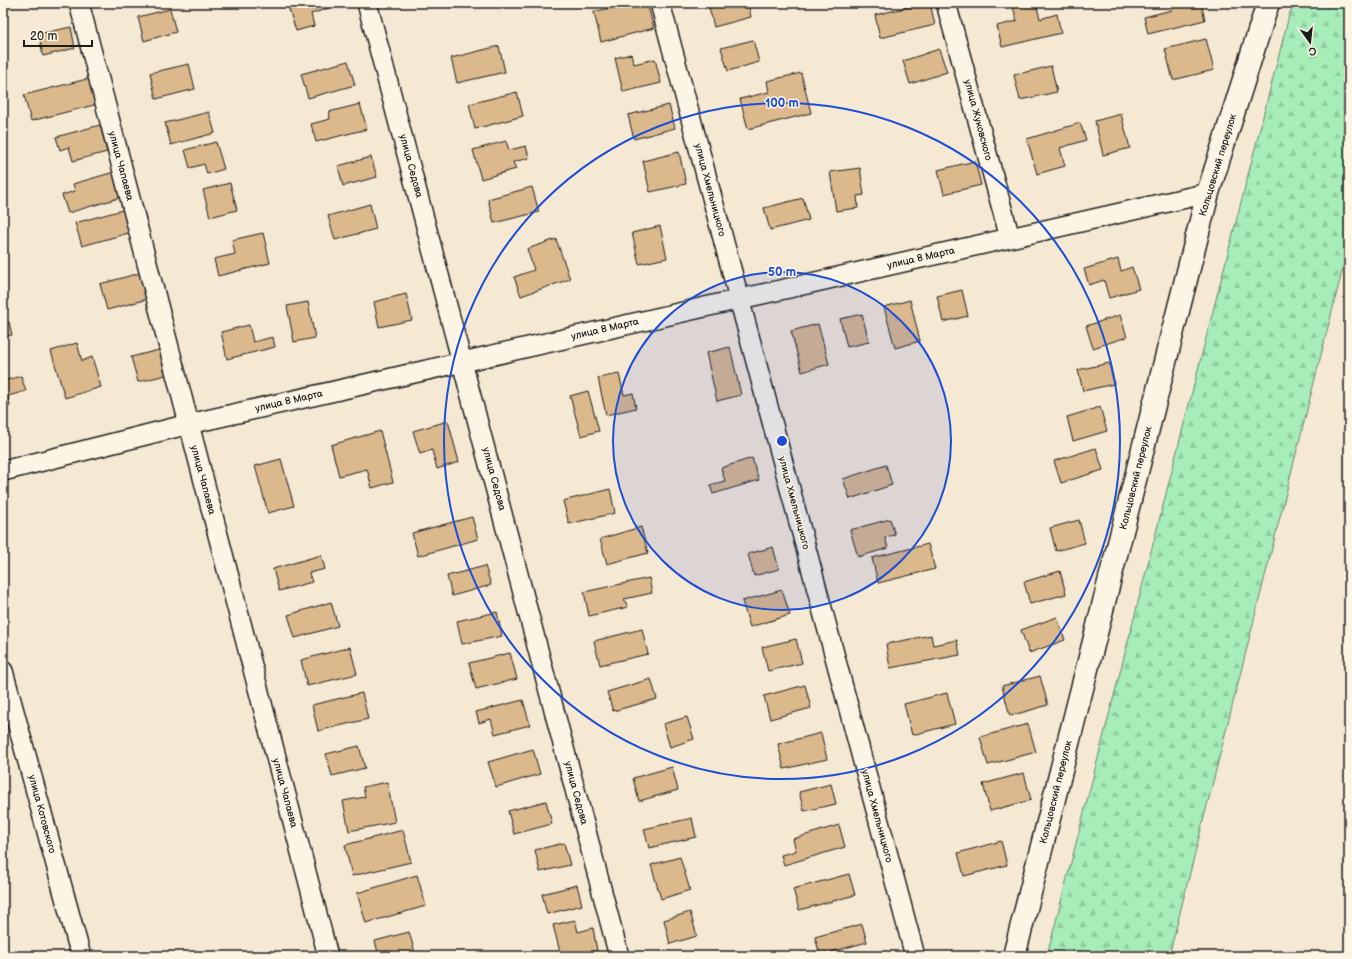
<svg xmlns="http://www.w3.org/2000/svg" width="1352" height="959" viewBox="0 0 1352 959" font-family="'Balsamiq Sans',sans-serif">
	<defs>
		<pattern id="forest-firs" width="22" height="20" patternUnits="userSpaceOnUse"><rect width="22" height="20" fill="#a7edba"/><path d="M5 1l3.5 6h-7zM16 11l3.5 6h-7z" fill="#8fcb9f"/></pattern>
	</defs>
	<rect width="100%" height="100%" fill="#f6e9d3"/>
	<filter id="ink" filterUnits="userSpaceOnUse"><feTurbulence type="fractalNoise" baseFrequency=".025" numOctaves="2"/><feDisplacementMap in="SourceGraphic" scale="8" xChannelSelector="R" yChannelSelector="G"/><feConvolveMatrix kernelMatrix="1 2 1 2 8 2 1 2 1" color-interpolation-filters="sRGB"/></filter>
	<g filter="url(#ink)">
		<path fill="url(#forest-firs)" stroke="#62846b" d="M1296,3H1349V244L1169,956H1047L1290,12Z"/>
		<path fill="#dcb88d" stroke="#1c1c1c" d="M287,3H328L329,8L311,14L314,26L296,31Z
			M621,3H647L654,28L601,42L594,12L621,5Z
			M708,3H748L751,17L714,27Z
			M926,3H930L935,25L880,38L875,15Z
			M1012,3H1036L1040,19L1057,14L1061,33L1002,47L997,26L1017,21Z
			M1170,3H1201L1205,20L1148,34L1144,17L1172,10Z
			M170,9L176,32L144,41L138,17Z
			M71,27L75,48L43,56L39,34Z
			M1206,39L1214,70L1173,80L1165,49Z
			M753,40L759,62L728,71L721,48Z
			M499,46L505,72L457,83L451,58Z
			M939,49L947,72L910,84L903,61Z
			M631,54L634,64L655,59L661,83L623,92L615,58Z
			M348,61L355,85L308,98L301,74Z
			M189,64L195,89L156,99L150,73Z
			M1051,66L1057,92L1020,100L1014,75Z
			M801,73L811,113L748,129L740,99L769,92L767,81Z
			M91,78L98,104L31,121L24,95Z
			M517,92L523,116L475,129L469,104Z
			M360,104L367,129L316,142L311,124L330,119L329,112Z
			M669,105L675,128L634,139L628,115Z
			M209,112L215,133L171,145L165,123Z
			M1121,114L1130,148L1103,155L1095,121Z
			M1080,123L1086,140L1060,148L1065,166L1037,174L1027,139Z
			M100,125L107,152L73,161L69,147L60,150L56,137Z
			M506,141L509,150L526,146L529,158L513,162L516,169L481,179L473,150Z
			M216,142L224,169L207,174L204,164L190,168L185,150Z
			M679,152L686,184L650,192L643,161Z
			M371,157L377,177L343,186L338,166Z
			M975,161L981,185L944,194L938,170Z
			M860,168L864,195L857,196L858,208L836,211L830,172Z
			M114,172L122,197L68,213L62,195L75,191L73,184Z
			M230,183L237,210L210,217L203,190Z
			M532,187L539,212L494,223L488,199Z
			M803,198L809,220L770,230L764,208Z
			M370,204L376,229L335,240L328,216Z
			M126,209L132,232L82,246L75,223Z
			M660,226L667,258L639,264L632,233Z
			M263,233L270,263L218,276L214,259L235,254L232,240Z
			M556,239L570,279L521,296L514,277L534,270L527,249Z
			M1118,259L1121,271L1132,267L1139,289L1109,298L1104,280L1089,285L1084,269Z
			M140,273L148,299L107,310L100,284Z
			M962,290L968,316L943,322L937,296Z
			M406,294L412,320L379,327L374,302Z
			M910,300L920,341L895,348L884,307Z
			M308,302L315,338L294,342L287,306Z
			M862,314L869,342L847,347L840,319Z
			M1120,315L1127,337L1093,348L1086,326Z
			M9,322L12,335L3,337V324Z
			M818,324L829,364L802,372L791,331Z
			M249,325L253,342L273,337L275,347L227,359L221,332Z
			M77,343L82,361L92,357L101,387L65,398L51,351Z
			M730,347L741,395L717,401L706,353Z
			M163,349L170,374L138,382L131,357Z
			M1109,363L1114,384L1083,391L1078,370Z
			M619,374L624,395L633,393L636,408L606,415L598,378Z
			M21,376L26,391L8,396L10,406L3,408V381Z
			M588,391L599,431L581,436L570,396Z
			M1100,407L1107,431L1073,441L1067,417Z
			M448,421L459,462L437,469L432,450L420,454L413,431Z
			M380,431L393,482L372,488L367,469L339,476L331,445Z
			M1096,448L1103,470L1061,483L1054,461Z
			M752,458L759,480L713,494L710,485L725,481L721,468Z
			M281,459L294,506L268,513L255,466Z
			M886,465L892,485L850,499L843,479Z
			M610,489L615,513L569,524L563,501Z
			M472,517L478,539L418,556L412,533Z
			M890,519L895,535L885,537L888,548L858,557L850,530Z
			M1079,520L1085,543L1056,551L1050,528Z
			M641,527L648,553L607,564L600,539Z
			M928,544L935,569L878,583L872,558Z
			M773,547L779,569L754,576L748,554Z
			M321,555L325,569L309,573L312,582L279,591L273,569Z
			M485,566L491,585L452,596L447,576Z
			M1060,571L1066,594L1030,604L1024,582Z
			M649,578L652,593L624,599L628,607L589,616L584,592Z
			M782,590L790,615L750,627L742,601Z
			M331,602L338,626L295,638L288,615Z
			M497,612L502,636L462,644L457,621Z
			M1057,617L1065,640L1029,653L1021,630Z
			M642,629L648,654L600,665L594,641Z
			M931,635L933,645L957,640L960,655L890,668L886,644Z
			M796,639L802,663L768,671L762,647Z
			M350,647L357,674L307,686L301,660Z
			M510,653L517,679L476,689L469,663Z
			M1040,676L1048,705L1010,716L1002,686Z
			M651,679L657,699L613,711L607,692Z
			M805,685L811,708L770,719L764,696Z
			M362,693L368,719L318,731L312,705Z
			M947,693L955,724L912,735L904,704Z
			M523,700L530,725L495,734L491,719L479,723L476,712Z
			M687,717L694,739L670,747L663,724Z
			M1028,724L1036,752L988,765L980,737Z
			M821,733L827,759L784,769L778,744Z
			M359,746L365,768L332,776L326,754Z
			M533,749L540,774L496,787L488,762Z
			M672,767L678,790L639,801L633,778Z
			M1024,773L1031,800L990,811L983,784Z
			M387,782L395,822L349,831L343,801L365,797L363,787Z
			M831,784L836,804L804,811L799,792Z
			M546,801L552,824L514,834L508,811Z
			M692,818L696,837L649,848L644,829Z
			M839,825L845,847L784,865L781,855L796,851L793,839Z
			M403,830L411,862L352,876L345,845Z
			M1001,841L1007,865L964,876L958,853Z
			M564,843L570,865L540,872L535,850Z
			M680,857L690,890L661,899L651,865Z
			M849,874L855,895L799,910L793,889Z
			M417,875L426,906L366,923L357,893Z
			M577,885L582,905L547,914L542,894Z
			M690,912L697,936L670,944L664,920Z
			M575,920L578,932L593,928L597,951L573,956H561L553,925Z
			M862,924L867,942L820,955L815,937Z
			M409,932L416,956H379L375,941Z"/>
		<g fill="none" stroke-linecap="round" stroke-linejoin="round">
			<defs>
				<path id="street" d="M79,3L328,956
					M367,3L619,956
					M660,3L915,956
					M946,3L1010,238
					M3,471L189,424L1208,193
					M3,671L81,956"/>
				<path id="secondary" d="M1014,956L1208,193L1268,3"/>
			</defs>
			<use href="#street" stroke="#1c1c1c" stroke-width="22"/>
			<use href="#secondary" stroke="#1c1c1c" stroke-width="25"/>
			<use href="#street" stroke="#fcf5e5" stroke-width="19"/>
			<use href="#secondary" stroke="#fcf5e5" stroke-width="22"/>
		</g>
	</g>
	<circle cx="782" cy="441" r="169" fill="#1d4ed8" fill-opacity=".12"/>
	<g fill="none" stroke="#1d4ed8" stroke-width="2">
		<circle cx="782" cy="441" r="169"/>
		<circle cx="782" cy="441" r="338"/>
	</g>
	<g text-anchor="middle" dominant-baseline="central" stroke-width="3" stroke-linejoin="round" paint-order="stroke">
		<g font-size="10" fill="#1c1c1c" stroke="#fcf5e5">
			<text transform="translate(978 120) rotate(75)">улица Жуковского</text>
			<text transform="translate(1218 165) rotate(-73)">Кольцовский переулок</text>
			<text transform="translate(121 166) rotate(75)">улица Чапаева</text>
			<text transform="translate(411 166) rotate(75)">улица Седова</text>
			<text transform="translate(710 190) rotate(75)">улица Хмельницкого</text>
			<text transform="translate(921 258) rotate(-13)">улица 8 Марта</text>
			<text transform="translate(605 329) rotate(-13)">улица 8 Марта</text>
			<text transform="translate(289 401) rotate(-13)">улица 8 Марта</text>
			<text transform="translate(1136 478) rotate(-76)">Кольцовский переулок</text>
			<text transform="translate(494 479) rotate(75)">улица Седова</text>
			<text transform="translate(203 480) rotate(75)">улица Чапаева</text>
			<text transform="translate(794 503) rotate(75)">улица Хмельницкого</text>
			<text transform="translate(1056 792) rotate(-76)">Кольцовский переулок</text>
			<text transform="translate(285 793) rotate(75)">улица Чапаева</text>
			<text transform="translate(576 793) rotate(75)">улица Седова</text>
			<text transform="translate(42 814) rotate(75)">улица Котовского</text>
			<text transform="translate(877 816) rotate(75)">улица Хмельницкого</text>
		</g>
	</g>
	<circle cx="782" cy="441" r="6" fill="#1d4ed8" stroke="#fcf5e5" stroke-width="2"/>
	<g font-size="12" text-anchor="middle" font-weight="bold" fill="#1d4ed8" stroke="#fcf5e5" stroke-width="3" stroke-linejoin="round" paint-order="stroke">
		<text x="782" y="107">100 m</text>
		<text x="782" y="276">50 m</text>
	</g>
	<rect width="1352" height="959" fill="none" stroke="#fcf5e5" stroke-width="16"/>
	<rect x="8" y="8" width="1336" height="943" fill="none" stroke="#1c1c1c" stroke-width="1.5" filter="url(#ink)"/>
	<g transform="translate(1310 42) rotate(165)" stroke="#fcf5e5" stroke-width="3" paint-order="stroke">
	<path d="M0-3L7 15L0 10L-7 15Z" fill="#1c1c1c"/>
	<text y="-6" font-size="11" font-weight="bold" text-anchor="middle" fill="#1c1c1c">С</text>
	</g>
	<path d="M24 40v6h68v-6" fill="none" stroke="#1c1c1c" stroke-width="2"/>
	<text x="30" y="40" font-size="12" fill="#1c1c1c" stroke="#fcf5e5" stroke-width="3" paint-order="stroke">20 m</text>
</svg>
